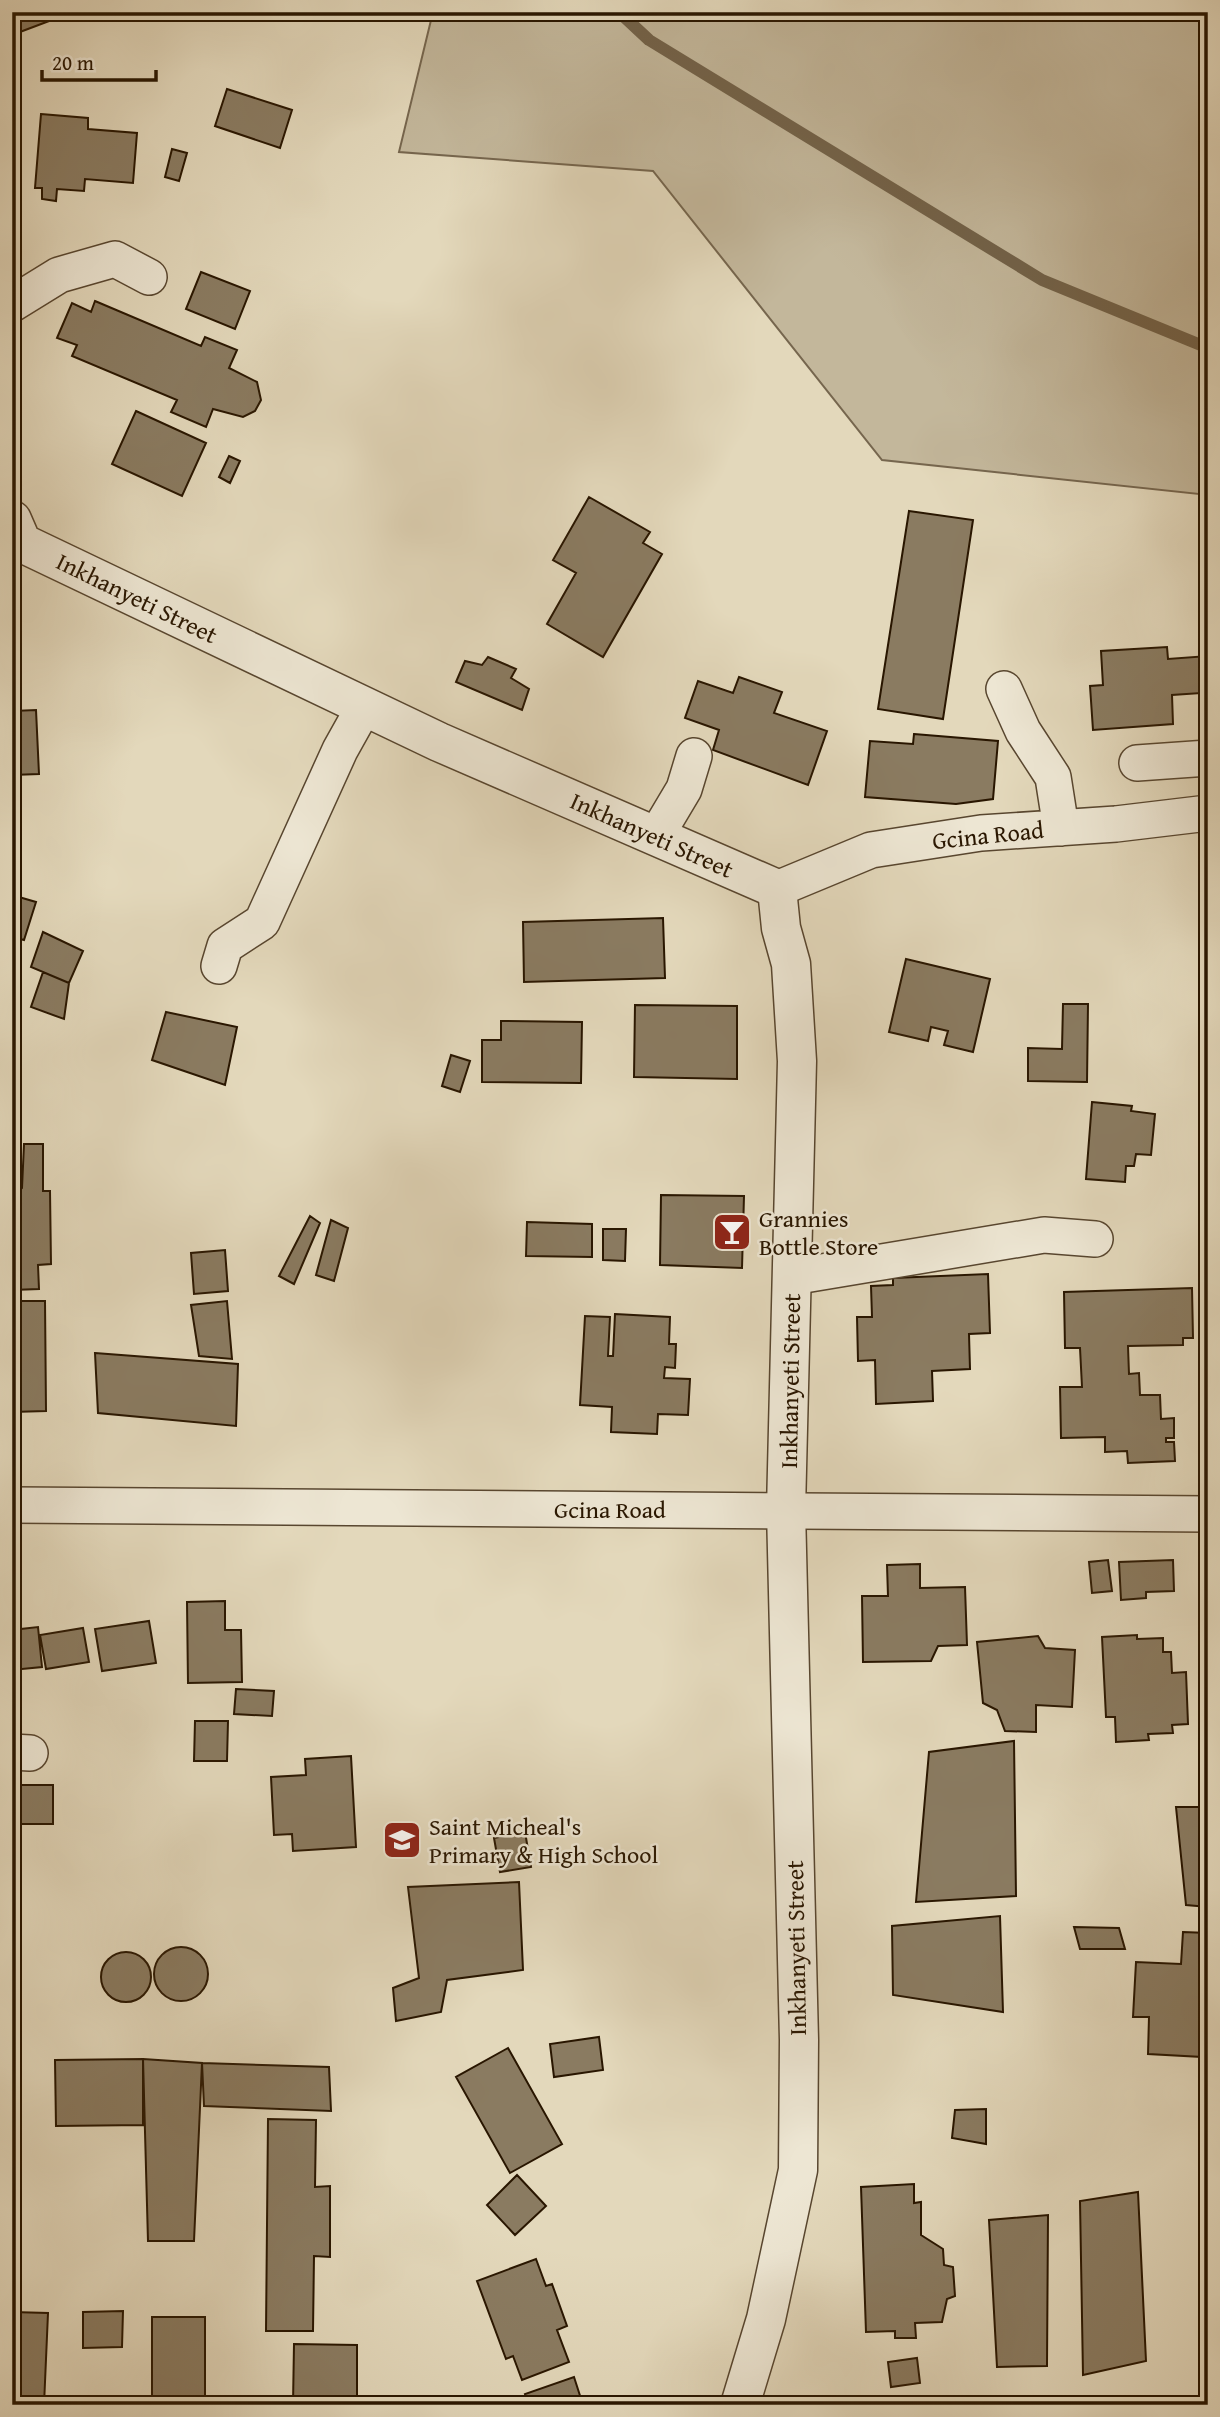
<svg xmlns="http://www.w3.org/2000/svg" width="1220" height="2417" viewBox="0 0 1220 2417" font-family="'Gentium Book Plus',serif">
	<rect width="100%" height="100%" fill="#e3d8bb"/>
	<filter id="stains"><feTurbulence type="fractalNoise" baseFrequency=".00286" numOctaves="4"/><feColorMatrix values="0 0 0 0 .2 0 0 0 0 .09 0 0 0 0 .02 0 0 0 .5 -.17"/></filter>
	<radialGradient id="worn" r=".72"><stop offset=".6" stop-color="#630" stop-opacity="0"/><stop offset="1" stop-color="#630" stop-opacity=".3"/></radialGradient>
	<path fill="#c3b79b" stroke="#76664e" stroke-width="2" d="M429,12H1208V495L882,460L653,171L399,152L432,16Z"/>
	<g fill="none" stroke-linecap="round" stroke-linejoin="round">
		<path stroke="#73634a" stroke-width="12" d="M619,12L649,40L1042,280L1208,348"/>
	</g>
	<path fill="#8a7b61" stroke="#291600" stroke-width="2" d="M12,12H73L12,35Z
		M227,89L292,110L280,148L215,126Z
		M41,114L88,118V129L137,133L133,183L85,179L84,191L57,189L56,201L42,199V188H35Z
		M172,149L187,153L179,181L165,177Z
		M201,272L250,291L235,329L186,309Z
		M95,301L201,346L205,337L237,350L229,368L257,382L261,400L255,411L243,417L213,409L206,427L171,412L177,400L72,356L77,345L57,338L72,303L91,312Z
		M136,411L206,443L182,496L112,464Z
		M229,456L240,461L230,483L219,477Z
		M589,497L650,532L643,543L662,554L603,657L547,624L576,573L553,560Z
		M909,511L973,520L943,719L878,709Z
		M1167,647L1168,659L1208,656V738H1205L1201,693L1172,695L1173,724L1093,730L1090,686L1103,685L1101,651Z
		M488,657L516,669L511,678L529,689L522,710L456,682L465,661L482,665Z
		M739,677L782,692L774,713L827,731L808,785L713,750L719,730L685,718L698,681L733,693Z
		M12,694L13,711L36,710L39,774L12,775Z
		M914,734L998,741L993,799L956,804L865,797L870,741L913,744Z
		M12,895L36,902L24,940L12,937Z
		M663,918L665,978L524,982L523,922Z
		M43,932L83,951L69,983L31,967Z
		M906,959L990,979L973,1052L944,1045L948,1031L931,1027L928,1041L889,1032Z
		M43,972L69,983L64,1019L31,1007Z
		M1063,1004H1088L1087,1082L1028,1081V1048L1062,1049Z
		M635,1005L737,1006V1079L634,1077Z
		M166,1012L237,1027L225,1085L152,1060Z
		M501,1021L582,1022L581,1083L482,1082V1040H501Z
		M451,1055L470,1061L460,1092L442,1086Z
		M1092,1102L1132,1106L1131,1111L1155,1114L1151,1155L1136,1154L1134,1166H1126L1125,1182L1086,1179Z
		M24,1144H43V1191H50L51,1264L38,1265L39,1289L12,1290V1196L22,1188Z
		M661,1195L744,1196L742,1268L660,1265Z
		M310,1216L320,1223L294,1284L279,1276Z
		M331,1220L348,1228L334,1281L316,1275Z
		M527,1222L592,1224V1257L526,1256Z
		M603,1229H626L625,1261L603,1260Z
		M225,1250L228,1291L194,1294L191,1253Z
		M988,1274L990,1333L969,1334L970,1369L932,1371L933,1401L876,1404L875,1360L858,1361L857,1317H872L871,1286L893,1285V1278Z
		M1192,1288L1193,1338H1183V1345L1128,1346L1129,1374L1139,1373L1140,1395H1160L1161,1419L1174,1418V1438H1166V1442H1174L1175,1461L1128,1463L1127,1451L1105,1452V1437L1061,1438L1060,1387H1082L1080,1348H1065L1064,1292Z
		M17,1301H45L46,1411L12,1412V1350H18Z
		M227,1301L232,1359L199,1356L191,1305Z
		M615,1314L670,1317L669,1344H676L675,1368L665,1367L664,1378L690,1379L688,1415L658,1414L657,1434L611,1432L612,1407L580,1405L585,1316L610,1317L608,1356H613Z
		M95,1353L238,1364L236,1426L98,1413Z
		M1108,1560L1112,1591L1092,1593L1089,1562Z
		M1173,1560L1174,1591L1146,1592V1598L1121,1600L1119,1562Z
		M920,1564V1588L965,1587L967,1645L938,1646L931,1661L863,1662L862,1596H888L887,1565Z
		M225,1601V1630H241L242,1682L188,1683L187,1602Z
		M149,1621L156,1663L102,1671L95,1629Z
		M38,1627L42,1667L12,1670V1630Z
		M83,1628L89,1662L46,1669L40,1635Z
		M1203,1634H1208V1727L1199,1708Z
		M1137,1635V1639L1163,1638V1652H1171L1172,1673L1186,1672L1188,1724L1172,1725L1173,1733L1148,1734L1149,1740L1116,1742L1115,1717H1106L1102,1637Z
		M1038,1636L1045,1648L1075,1650L1072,1707L1036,1705V1732L1005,1731L997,1710L983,1703L977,1642Z
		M236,1689L274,1691L272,1716L234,1714Z
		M195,1721H228L227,1761H194Z
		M1014,1741L1016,1896L916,1902L929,1752Z
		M351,1756L356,1847L293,1851L292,1834L274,1835L271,1777L306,1775L305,1759Z
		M15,1785H53V1824H14Z
		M1176,1807H1208V1907L1186,1905Z
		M525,1832L531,1867L500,1872L494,1838Z
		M519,1882L523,1970L447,1980L441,2012L396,2021L393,1988L419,1978L408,1887Z
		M1000,1916L1003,2012L893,1995L892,1926Z
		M1074,1927L1119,1928L1125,1949H1080Z
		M1183,1932L1208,1933V2068H1202V2057L1148,2054L1149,2017H1133L1136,1962L1181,1964Z
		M154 1974a27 27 0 1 1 54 0a27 27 0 1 1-54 0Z
		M101 1977a25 25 0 1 1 50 0a25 25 0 1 1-50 0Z
		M599,2037L603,2070L554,2077L550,2044Z
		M508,2048L562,2144L510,2173L456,2077Z
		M143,2059V2125L56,2126L55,2060Z
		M143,2059L202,2063L194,2241H148Z
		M202,2063L329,2067L331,2111L204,2106Z
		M986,2109V2144L952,2138L955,2110Z
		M268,2119L316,2120L315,2187L330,2186V2257L314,2256L313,2331H266Z
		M517,2175L546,2206L515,2235L487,2205Z
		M914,2184V2203L921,2202V2235L943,2249L944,2265L953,2267L955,2296L947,2299L942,2322L915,2323L916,2338H895V2331L866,2332L861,2187Z
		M1138,2192L1146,2361L1083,2375L1080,2201Z
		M1048,2215L1047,2366L997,2367L989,2220Z
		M536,2259L546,2286L552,2284L567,2326L557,2330L569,2362L522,2380L513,2356L506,2359L477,2281Z
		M123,2311L122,2347L83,2348V2312Z
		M12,2312L48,2313L44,2405H12Z
		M152,2317H205V2405H152Z
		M294,2344L357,2345V2405H293Z
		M917,2358L920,2383L891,2387L888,2362Z
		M574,2377L583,2405H529L525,2394Z"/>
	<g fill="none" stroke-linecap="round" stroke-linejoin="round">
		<defs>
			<path id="minor" d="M12,304L59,275L115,259L149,277
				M1004,689L1023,731L1053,777L1061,828
				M1137,763L1208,758
				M656,836L684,789L694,756
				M777,889L871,850L981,833L1116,824L1208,813
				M219,966L225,946L262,922L340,750L364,707
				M792,1277L1044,1235L1095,1239
				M12,1505L1208,1514
				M12,1752L30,1753"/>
			<path id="tertiary" d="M12,520L22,543L439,742L777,889L781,928L791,964L797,1061L786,1510L799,2040L798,2170L766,2319L740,2405"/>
		</defs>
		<use href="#minor" stroke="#58462f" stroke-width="38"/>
		<use href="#tertiary" stroke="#58462f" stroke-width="41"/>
		<use href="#minor" stroke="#ede6d3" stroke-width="35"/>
		<use href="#tertiary" stroke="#ede6d3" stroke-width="38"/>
	</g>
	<defs>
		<symbol id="bar-square" viewBox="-11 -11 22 22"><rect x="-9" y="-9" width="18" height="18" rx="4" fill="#8f2418" stroke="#ede6d3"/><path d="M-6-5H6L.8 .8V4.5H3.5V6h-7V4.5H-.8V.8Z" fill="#fff"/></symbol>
		<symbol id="school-square" viewBox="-11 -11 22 22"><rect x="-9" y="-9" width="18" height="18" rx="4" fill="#8f2418" stroke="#ede6d3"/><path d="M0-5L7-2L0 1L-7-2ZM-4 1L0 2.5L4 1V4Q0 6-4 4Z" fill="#fff"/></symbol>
	</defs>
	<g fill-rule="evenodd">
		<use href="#bar-square" x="710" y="1210" width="44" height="44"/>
		<use href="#school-square" x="380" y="1818" width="44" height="44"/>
	</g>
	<g text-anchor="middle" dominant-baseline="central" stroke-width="5" stroke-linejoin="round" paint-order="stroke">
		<g font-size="24" fill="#291600" stroke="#ede6d3">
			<text transform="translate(137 598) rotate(26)">Inkhanyeti Street</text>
			<text transform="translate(652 835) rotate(24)">Inkhanyeti Street</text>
			<text transform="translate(988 835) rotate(-6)">Gcina Road</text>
			<text transform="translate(790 1381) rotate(-89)">Inkhanyeti Street</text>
			<text x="610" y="1509">Gcina Road</text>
			<text transform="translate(796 1948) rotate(-91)">Inkhanyeti Street</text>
		</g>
		<g font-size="24" fill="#291600" stroke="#ede6d3" text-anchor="start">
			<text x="759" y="1218">Grannies<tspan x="759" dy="28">Bottle Store</tspan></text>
			<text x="429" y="1826">Saint Micheal's<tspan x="429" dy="28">Primary &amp; High School</tspan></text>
		</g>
	</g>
	<rect width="1220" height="2417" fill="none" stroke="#e3d8bb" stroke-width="42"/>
	<rect x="14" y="14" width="1192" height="2389" fill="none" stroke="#291600" stroke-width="3.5"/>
	<rect x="21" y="21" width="1178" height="2375" fill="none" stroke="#291600" stroke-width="2"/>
	<path d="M42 70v10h114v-10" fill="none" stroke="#291600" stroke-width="3.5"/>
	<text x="52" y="70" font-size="21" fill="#291600" stroke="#ede6d3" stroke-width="5" paint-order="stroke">20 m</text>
	<rect width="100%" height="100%" filter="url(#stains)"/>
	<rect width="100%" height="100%" fill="url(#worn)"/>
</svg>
